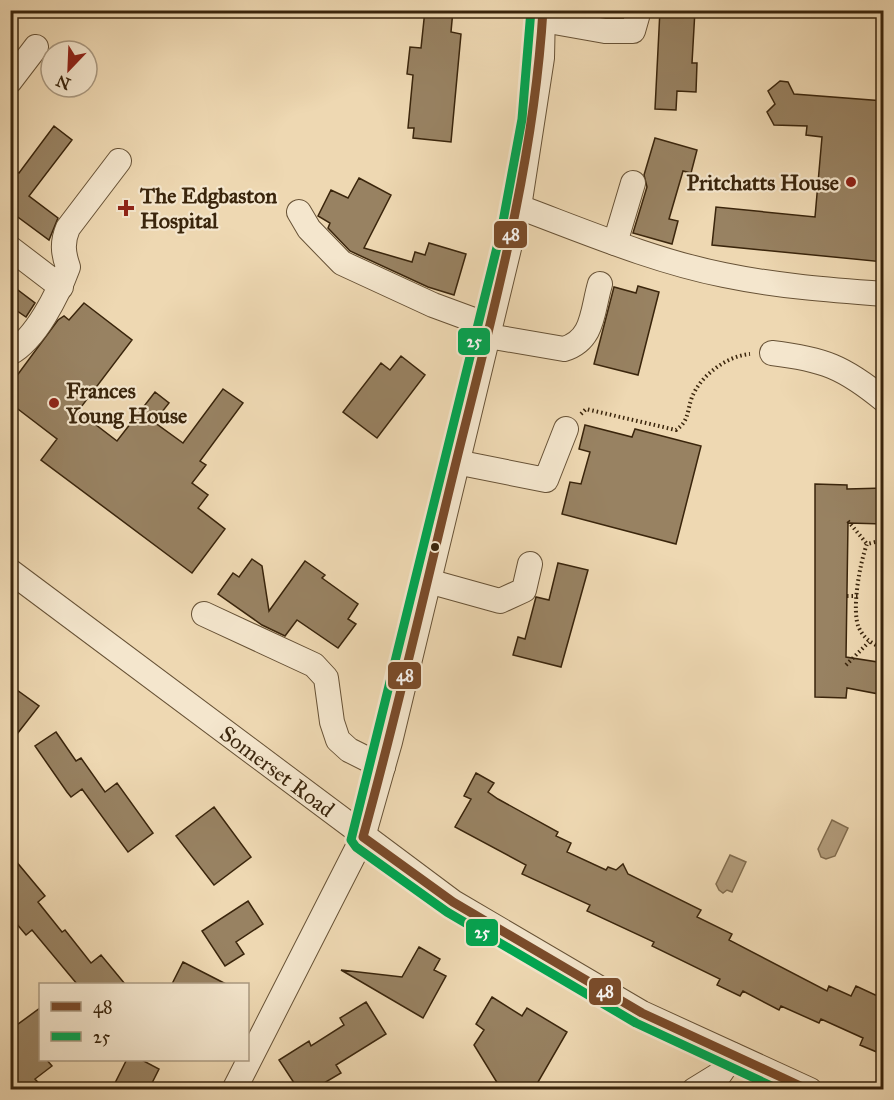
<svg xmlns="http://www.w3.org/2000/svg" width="894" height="1100" viewBox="0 0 894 1100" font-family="'IM FELL Great Primer',serif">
	<rect width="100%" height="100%" fill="#eed8b2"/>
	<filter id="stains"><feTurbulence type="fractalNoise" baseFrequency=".00333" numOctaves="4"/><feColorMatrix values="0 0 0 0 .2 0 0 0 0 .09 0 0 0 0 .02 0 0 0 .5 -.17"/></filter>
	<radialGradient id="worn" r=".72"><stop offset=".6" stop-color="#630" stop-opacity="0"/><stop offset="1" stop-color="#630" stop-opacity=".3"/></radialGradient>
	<path fill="#b19b7a" stroke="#816c4e" stroke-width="1.5" d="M832,820L848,828L835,856L826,859L821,857L818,849Z
		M730,855L746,862L732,892L727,890L723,893L719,890L716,884Z"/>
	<path fill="#988262" stroke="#3a250c" stroke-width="1.5" d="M425,10H453L451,32L461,34L451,142L413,138L414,128H408L413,75L407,74L410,47L421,48Z
		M660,10H695L692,63H697L696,92L677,91L676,110L655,109Z
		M780,81L788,82L794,94L884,101V262L712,245L716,207L815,217L822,137L806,135L807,126L774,125L767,112L775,104L768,91Z
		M54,126L72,140L29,196L58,218L49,240L15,215L10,221V167L19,173Z
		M655,138L697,150L691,173L683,171L669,219L678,221L672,244L633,233L647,187L644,175Z
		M359,178L391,195L364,248L412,262L415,252L425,255L429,243L466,254L454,295L428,287L350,251L328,228L330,223L318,216L331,190L348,198Z
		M10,284L35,303L26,317L10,306Z
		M638,286L659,292L638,375L594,364L614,287L636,293Z
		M84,303L132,340L78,411L117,441L155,392L169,403L154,422L183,443L223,389L243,403L200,461L206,465L192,483L208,495L198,508L225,529L192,573L41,460L57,439L10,403V385L58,320L64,316L69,320Z
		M401,356L425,375L377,438L343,412L381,363L390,370Z
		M585,425L632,437L635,429L701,446L676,544L562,514L570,482L581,484L590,452L579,449Z
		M815,484L847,485V489L884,488V524L848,523L846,657L884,663V695L847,688L846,698L815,697Z
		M252,559L262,566L269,611L305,561L325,575L322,578L358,604L348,619L356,624L338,648L297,620L285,636L262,625L218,594L233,573L239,577Z
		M558,563L588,570L561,667L513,655L518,637L525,639L536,597L549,600Z
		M10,685L39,706L10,743Z
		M56,732L76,761L81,758L105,792L117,783L153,833L128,852L82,789L71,797L67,792L35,746Z
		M476,773L494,783L488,792L498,799L558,832L556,836L571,843L567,852L606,870L608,867L616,870L623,864L628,874L701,910L697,917L732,934L729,940L827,991L829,986L851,996L856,986L884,999V1055L860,1045L863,1038L821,1019L819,1023L781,1006L779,1010L743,991L740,996L717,985L720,979L652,946L654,942L587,911L590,905L522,874L526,865L455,827L471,799L464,796Z
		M214,807L251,857L214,885L176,836Z
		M10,854L45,896L38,902L62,932L65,930L91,963L101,955L125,984H77L32,930L26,935L10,916Z
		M248,901L263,924L236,942L244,954L225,966L202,931Z
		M419,947L440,959L434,970L446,976L423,1018L341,970L402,977Z
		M183,962L226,984H172Z
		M492,997L522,1016L527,1008L567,1032L534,1089H531L527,1083L515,1089H501L474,1045L484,1030L476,1024Z
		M366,1002L386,1034L336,1065L341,1073L314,1089H298L279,1060L309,1041L311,1046L344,1025L340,1018Z
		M40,1008V1059H46L52,1066L35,1079L44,1089H10V1030Z
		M127,1059H140L159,1069L149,1089H112Z"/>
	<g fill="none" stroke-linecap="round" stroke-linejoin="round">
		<defs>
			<g id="minor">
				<path d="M543,20L605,31H633L639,10"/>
				<path d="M10,81L36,47"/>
				<path d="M519,207C586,232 654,261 724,275C777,286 830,290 884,294"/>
				<path d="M299,212L309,229L342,263L433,305L490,326"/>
				<path d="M615,243L633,183"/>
				<path d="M10,248L61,287"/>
				<path d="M488,336L564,349C594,340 592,311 600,284"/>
				<path d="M10,353C36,339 58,294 68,267C63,253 62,242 68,228L119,161"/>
				<path d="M772,353C823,359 844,367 884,400"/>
				<path d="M456,462L546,480L566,429"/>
				<path id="s1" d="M10,571L453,902L642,1013L810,1090"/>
				<path d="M428,581L500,601L524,590L530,564"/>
				<path d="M204,614L314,665L326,678L332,722L338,740L349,750L383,767"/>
				<path d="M234,1090L363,837L390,742L519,207L542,58L543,10"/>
				<path d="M694,1090L720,1074L733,1055"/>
			</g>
		</defs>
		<use href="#minor" stroke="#675236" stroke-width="26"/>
		<path stroke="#3a250c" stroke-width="4" stroke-dasharray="1.5 3" stroke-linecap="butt" d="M581,414L586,409L676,430C689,421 687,411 692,397C701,375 727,356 750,354
			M848,521L867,544
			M884,540L867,544C860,562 851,611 859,628C864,639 873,644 884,649
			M847,596H858
			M846,665L869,642"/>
		<use href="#minor" stroke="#f4e6cd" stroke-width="24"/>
		<defs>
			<path id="bus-1" d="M543,10C534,160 496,301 460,446C428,576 399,707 363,837L453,902L642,1013L809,1090"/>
			<path id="bus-2" d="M531,10L522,119L502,227L351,840L356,847L447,912L636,1023L780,1090"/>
		</defs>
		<use href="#bus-1" stroke="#f4e6cd" stroke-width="14"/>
		<use href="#bus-2" stroke="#f4e6cd" stroke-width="14"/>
		<use href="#bus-1" stroke="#7a4b2a" stroke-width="9"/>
		<use href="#bus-2" stroke="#00a651" stroke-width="9"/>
	</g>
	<g fill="#8f2418" stroke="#f4e6cd" stroke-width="2">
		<circle cx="851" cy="182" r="6"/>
		<path d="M123 199h6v6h6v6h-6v6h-6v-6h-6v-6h6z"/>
		<circle cx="54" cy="403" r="6"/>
	</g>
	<circle fill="#3a250c" stroke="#f4e6cd" stroke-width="2" cx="435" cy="547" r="5"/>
	<g text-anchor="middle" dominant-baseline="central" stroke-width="4.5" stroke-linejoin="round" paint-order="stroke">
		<g font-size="22" font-weight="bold" fill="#3a250c" stroke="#f4e6cd" text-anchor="start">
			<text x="839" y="182" text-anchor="end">Pritchatts House</text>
			<text x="140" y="195">The Edgbaston<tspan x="140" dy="25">Hospital</tspan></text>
			<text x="66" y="390">Frances<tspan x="66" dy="25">Young House</tspan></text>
		</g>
		<g font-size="22" fill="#3a250c" stroke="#f4e6cd">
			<text stroke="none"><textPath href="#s1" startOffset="334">Somerset Road</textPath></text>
		</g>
	</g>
	<g stroke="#f4e6cd" stroke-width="2">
		<rect x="493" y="220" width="35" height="29" rx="6" fill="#7a4b2a"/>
		<rect x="457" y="327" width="34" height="29" rx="6" fill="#00a651"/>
		<rect x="387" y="661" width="35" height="29" rx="6" fill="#7a4b2a"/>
		<rect x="465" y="918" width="34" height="29" rx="6" fill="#00a651"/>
		<rect x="588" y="977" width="34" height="29" rx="6" fill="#7a4b2a"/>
	</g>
	<g font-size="16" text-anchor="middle" font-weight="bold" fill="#fff">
		<text x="511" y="240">48</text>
		<text x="474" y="347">25</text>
		<text x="405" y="681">48</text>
		<text x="482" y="938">25</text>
		<text x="605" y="997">48</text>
	</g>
	<rect width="894" height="1100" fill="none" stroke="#eed8b2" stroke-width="36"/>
	<rect x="12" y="12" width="870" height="1076" fill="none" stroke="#3a250c" stroke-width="3"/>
	<rect x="18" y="18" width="858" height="1064" fill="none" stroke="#3a250c" stroke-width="1.5"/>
	<rect x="39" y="983" width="210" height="78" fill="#f4e6cd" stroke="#aa9980" stroke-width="1.5"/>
	<rect x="51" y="1002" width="30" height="9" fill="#7a4b2a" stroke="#aa9980" stroke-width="1.5"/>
	<text x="93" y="1013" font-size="18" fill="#3a250c">48</text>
	<rect x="51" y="1032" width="30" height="9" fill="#00a651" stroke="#aa9980" stroke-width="1.5"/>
	<text x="93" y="1043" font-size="18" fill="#3a250c">25</text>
	<g transform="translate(69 69) rotate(203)"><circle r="28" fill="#f4e6cd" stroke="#aa9980" stroke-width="1.5"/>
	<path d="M0-4.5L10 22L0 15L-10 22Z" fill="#8f2418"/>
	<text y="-9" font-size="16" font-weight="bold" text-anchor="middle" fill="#3a250c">N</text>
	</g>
	<rect width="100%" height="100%" filter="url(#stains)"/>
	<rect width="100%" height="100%" fill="url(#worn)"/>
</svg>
